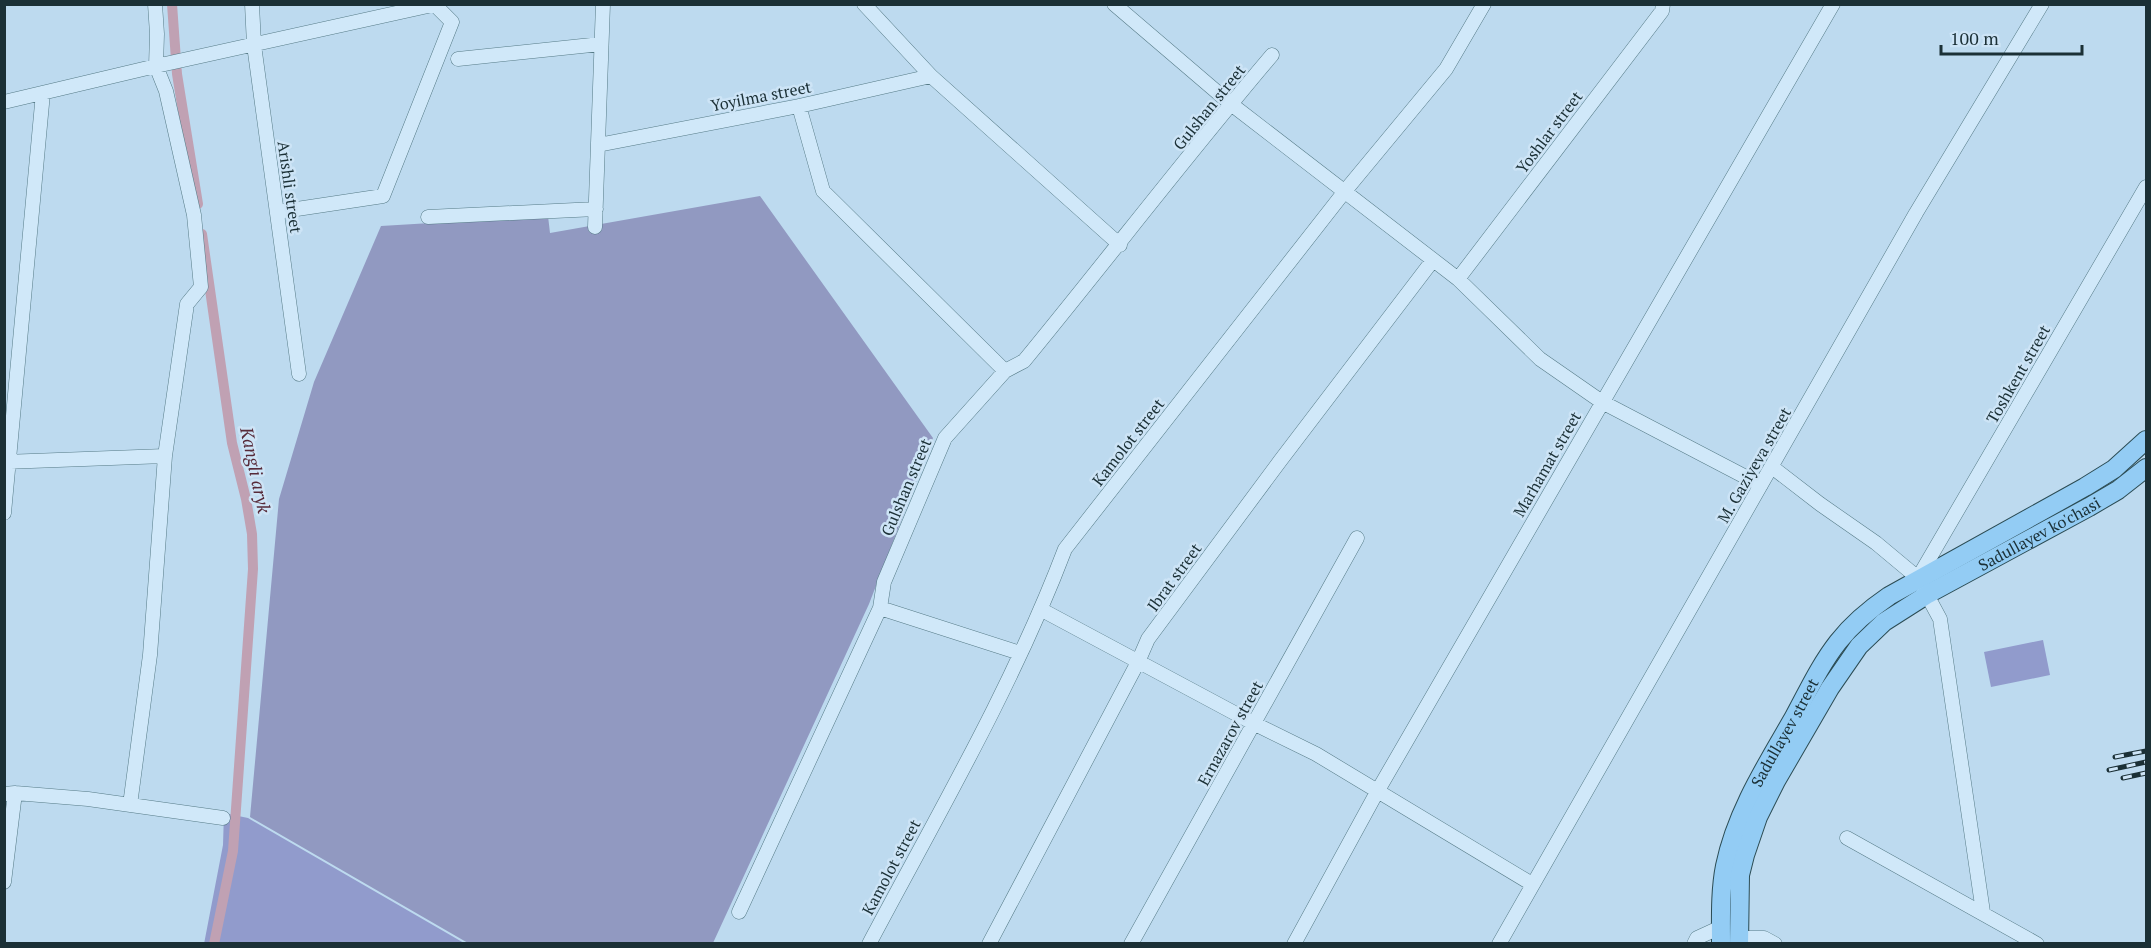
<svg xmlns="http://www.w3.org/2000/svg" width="2151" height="948" viewBox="0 0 2151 948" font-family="'PT Serif',serif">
	<rect width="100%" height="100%" fill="#bddaef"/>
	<path fill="#919bcc" d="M2043,640L2050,675L1991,687L1984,652Z
		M224,813L248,818L464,943L204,944L223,845Z"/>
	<path fill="#9199c1" d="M760,196L933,438L869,604L713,943H468L250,817L279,499L314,382L381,226L548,216L550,233Z"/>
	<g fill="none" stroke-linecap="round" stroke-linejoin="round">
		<path stroke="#c0a1b3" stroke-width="10" d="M172,4L177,74L198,204
			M202,234L232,443L246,499L252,534L253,569L233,851L214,944"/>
		<defs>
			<path id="minor" d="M155,4L157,34L156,66L166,91L194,215L201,287L187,304L165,456
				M252,4L254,45L299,374
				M864,4L931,76L1120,245
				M1114,4L1231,104L1458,279L1540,359L1602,402L1761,485
				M458,59L601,44
				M4,102L156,66L437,4
				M799,106L823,191L1005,371
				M598,145L799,106L931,76
				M277,212L383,196L452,22L434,4
				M428,217L596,209
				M595,227L603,4
				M1458,279L1662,11L1663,4
				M4,462L165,456L150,655L130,805
				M1772,467L1820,504L1876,543L1918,578L1940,619L1983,912
				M4,513L43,93
				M1918,578L2146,187
				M880,608L1020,653
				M1042,610L1255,724L1316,754L1532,884
				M4,794L15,793L88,799L223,818
				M1847,838L2037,944
				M4,882L15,793
				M739,912L880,608L884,582L945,438L1005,371L1024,361C1107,260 1187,155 1272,55
				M1739,938H1764L1775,944
				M869,944C938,814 1013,686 1065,549L1345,191L1446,69L1484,4
				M989,944L1138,662L1148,639L1280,461L1433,260
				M1131,944L1357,538
				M1294,944L1377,792L1833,4
				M1499,944L1916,213L2042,4
				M1694,944L1697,938L1721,927"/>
			<g id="major">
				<path id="s1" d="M1721,944C1721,918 1720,891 1725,866C1736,812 1767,764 1794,717C1808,691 1820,665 1838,642C1852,624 1870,609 1889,596L2085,487L2114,469L2146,440"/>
				<path id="s2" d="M1739,944L1740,875L1745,855L1758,817L1776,781L1830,688L1859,646L1884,622L1928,594L2089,507L2118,490L2146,468"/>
			</g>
		</defs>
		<use href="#minor" stroke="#567b87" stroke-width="15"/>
		<use href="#major" stroke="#2b4c54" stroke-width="20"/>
		<use href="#minor" stroke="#d0e8f9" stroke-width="14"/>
		<use href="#major" stroke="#93ccf4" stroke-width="18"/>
		<defs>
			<path id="rail" d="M2115,757L2146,751
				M2109,770L2146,762
				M2123,778L2146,773"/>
		</defs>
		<use href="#rail" stroke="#1b3036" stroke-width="5"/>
		<use href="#rail" stroke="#cde4f6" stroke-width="3" stroke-dasharray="9" stroke-linecap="butt"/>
	</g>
	<g text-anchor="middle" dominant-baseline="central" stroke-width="5" stroke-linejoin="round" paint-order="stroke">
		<g font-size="16" fill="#1b3036" stroke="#cde4f6">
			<text transform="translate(761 96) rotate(-11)">Yoyilma street</text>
			<text transform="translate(1209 107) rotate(-51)">Gulshan street</text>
			<text transform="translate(1549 132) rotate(-53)">Yoshlar street</text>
			<text transform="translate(290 187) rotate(82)">Arishli street</text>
			<text transform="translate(2018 374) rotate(-60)">Toshkent street</text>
			<text transform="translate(1128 442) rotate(-52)">Kamolot street</text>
			<text transform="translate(1547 464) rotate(-60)">Marhamat street</text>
			<text transform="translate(1754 465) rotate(-60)">M. Gaziyeva street</text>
			<text transform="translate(906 487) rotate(-67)">Gulshan street</text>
			<text stroke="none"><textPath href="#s2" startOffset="542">Sadullayev ko'chasi</textPath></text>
			<text transform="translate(1174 577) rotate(-54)">Ibrat street</text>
			<text stroke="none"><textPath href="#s1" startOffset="225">Sadullayev street</textPath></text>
			<text transform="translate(1230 733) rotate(-61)">Ernazarov street</text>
			<text transform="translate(891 867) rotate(-62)">Kamolot street</text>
		</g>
		<g font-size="18" font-style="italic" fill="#562a39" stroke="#cde4f6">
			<text transform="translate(256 470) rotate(78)">Kangli aryk</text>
		</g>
	</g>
	<rect width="2151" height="948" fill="none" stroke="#1b3036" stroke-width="12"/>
	<path d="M1941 45v9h141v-9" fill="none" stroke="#1b3036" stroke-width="3"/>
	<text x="1950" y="45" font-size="18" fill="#1b3036" stroke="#cde4f6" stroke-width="4.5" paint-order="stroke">100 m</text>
</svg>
